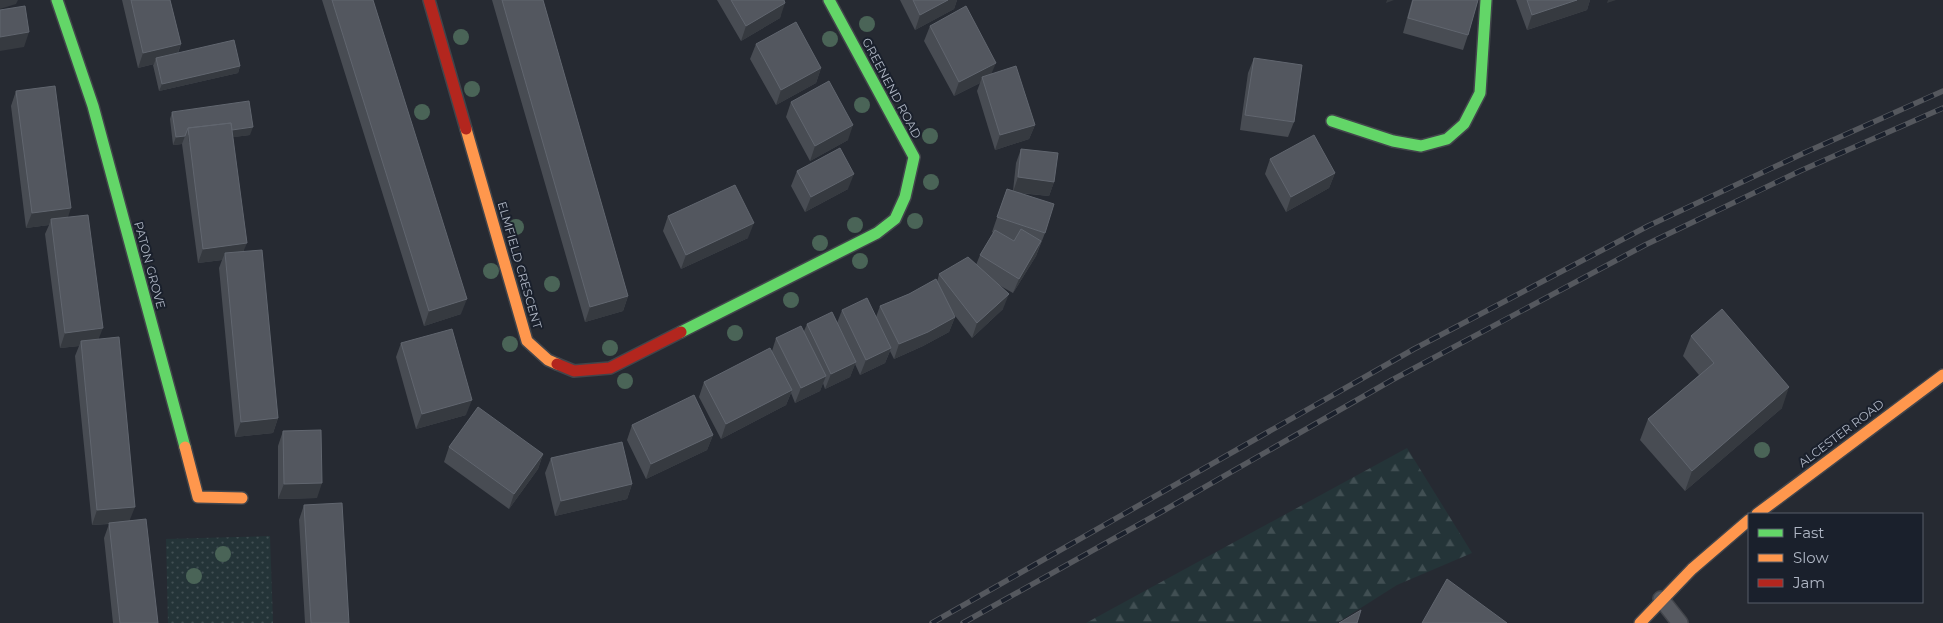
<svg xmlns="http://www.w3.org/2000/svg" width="1943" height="623" viewBox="0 0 1943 623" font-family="Montserrat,sans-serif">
	<defs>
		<pattern id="grass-dots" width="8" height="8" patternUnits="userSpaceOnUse" patternTransform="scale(1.25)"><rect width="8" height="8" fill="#243438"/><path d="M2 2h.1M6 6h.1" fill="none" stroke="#414f53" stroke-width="1.8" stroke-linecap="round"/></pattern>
		<pattern id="forest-firs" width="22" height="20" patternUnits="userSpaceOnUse" patternTransform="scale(1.25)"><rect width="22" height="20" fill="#243438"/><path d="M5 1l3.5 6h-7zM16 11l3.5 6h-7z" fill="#414f53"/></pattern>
	</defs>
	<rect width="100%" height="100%" fill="#262a32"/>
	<path fill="url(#grass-dots)" d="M270,536L273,623H168L166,539Z"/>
	<path fill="url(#forest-firs)" d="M1407,448L1472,553L1397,585L1337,623H1086Z"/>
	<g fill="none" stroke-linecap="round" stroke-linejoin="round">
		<defs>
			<path id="lane" d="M1661,599L1680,623"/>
			<path id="fast" d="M57,0L93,106L185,447
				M1332,121L1393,141L1421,146L1447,139L1464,124L1480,93L1486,0
				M681,332L877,233L895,219L905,197L914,157L829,0"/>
			<path id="slow" d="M466,129L527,341L548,360L557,364
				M185,447L198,497L242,498
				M1757,514L1943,375
				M1640,623L1692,569L1749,520"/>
			<path id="jam" d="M429,0L466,129
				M557,364L574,371L610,368L681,332"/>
		</defs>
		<use href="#lane" stroke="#42454b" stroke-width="18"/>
		<use href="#fast" stroke="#42454b" stroke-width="14"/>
		<use href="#slow" stroke="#42454b" stroke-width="14"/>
		<use href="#jam" stroke="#42454b" stroke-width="14"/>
		<use href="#lane" stroke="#565960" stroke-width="15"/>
		<use href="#fast" stroke="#63d668" stroke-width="11"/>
		<use href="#slow" stroke="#ff974d" stroke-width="11"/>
		<use href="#jam" stroke="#b3261e" stroke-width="11"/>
		<defs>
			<path id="rail" d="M932,623L1414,349L1648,226L1804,153L1943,91
				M963,623L1163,511L1392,380L1645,245L1800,171L1943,108"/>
		</defs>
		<use href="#rail" stroke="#55585e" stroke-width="5.5"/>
		<use href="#rail" stroke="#1a202c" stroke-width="4" stroke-dasharray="11" stroke-linecap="butt"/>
	</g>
	<g fill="#4a6457">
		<circle cx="867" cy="24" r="8"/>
		<circle cx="461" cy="37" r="8"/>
		<circle cx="830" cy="39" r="8"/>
		<circle cx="472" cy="89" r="8"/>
		<circle cx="862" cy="105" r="8"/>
		<circle cx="422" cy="112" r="8"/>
		<circle cx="930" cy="136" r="8"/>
		<circle cx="931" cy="182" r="8"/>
		<circle cx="915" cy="221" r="8"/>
		<circle cx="855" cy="225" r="8"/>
		<circle cx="516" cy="227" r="8"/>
		<circle cx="820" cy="243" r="8"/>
		<circle cx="860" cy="261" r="8"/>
		<circle cx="491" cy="271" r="8"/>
		<circle cx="552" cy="284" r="8"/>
		<circle cx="791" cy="300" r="8"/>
		<circle cx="735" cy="333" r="8"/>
		<circle cx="510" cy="344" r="8"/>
		<circle cx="610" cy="348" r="8"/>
		<circle cx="625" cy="381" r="8"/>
		<circle cx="1762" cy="450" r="8"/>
		<circle cx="223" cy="554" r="8"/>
		<circle cx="194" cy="576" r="8"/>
	</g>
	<path fill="#484c53" d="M122,0H170L181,44L178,53L240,66L238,73L159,91L153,65L154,64L138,68Z
		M322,0H373L461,314L424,326Z
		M492,0H543L628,296L623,311L585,322Z
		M717,0H784L780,18L741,41Z
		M900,0H957L954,9L915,30Z
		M1412,0H1478L1468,35L1463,50L1403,33Z
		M1516,0H1590L1587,10L1527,30Z
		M930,26L992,74L1035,125L1029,139L995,150L977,91L980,83L954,96L924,41Z
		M756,44L821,68L816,83L776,105L750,59Z
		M1254,58L1294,122L1288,137L1240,130L1248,73Z
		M16,91L68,217L99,340L130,521L158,623H113L104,538L109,524L92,525L75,356L79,346L60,348L45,234L49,225L26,228L11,106Z
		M791,102L848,140L810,161L786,117Z
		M172,112L250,135L233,137L244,251L278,418L273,433L235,437L219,268L222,260L198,263L182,144L173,145L170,119Z
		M1021,149L1054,182L1049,196L1019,193L1045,233L1036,256L1013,293L997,284L1003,309L972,338L953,313L955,317L949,332L923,346L894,359L890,351L885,363L860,375L855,364L850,377L825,389L823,383L820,391L795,403L791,393L786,405L721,439L699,397L704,382L772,351L776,338L804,331L807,324L837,323L842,310L876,317L880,306L937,282L939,274L976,265L980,255L993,233L992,232L1007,189L1013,191L1016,163Z
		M1270,159L1335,173L1329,188L1286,212L1265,174Z
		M797,171L848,189L805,212L791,186Z
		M668,216L748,238L681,269L663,231Z
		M1691,336L1782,408L1685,491L1640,440L1648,419L1699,375L1683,356Z
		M401,343L466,415L416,429L396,357Z
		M632,425L713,435L707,450L646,479L627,440Z
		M283,431L317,498L278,499V446Z
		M449,447L543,454L538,469L509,509L444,462Z
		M551,458L632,484L627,499L555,516L545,473Z
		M304,505L349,623H305L299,520Z"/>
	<path fill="#363a40" d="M0,0H18L16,4L0,9Z
		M948,0H957L954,9L915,30L920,15Z
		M1387,0H1394L1386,3Z
		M1577,0H1590L1587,10L1527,30L1532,15Z
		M1608,0H1616L1607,3Z
		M785,3L780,18L741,41L746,26Z
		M29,32L24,47L0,51V37Z
		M181,44L175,59L156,58L154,64L138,68L143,53Z
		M996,63L990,77H982L980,83L954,96L959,82Z
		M240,66L238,73L159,91L162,84Z
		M821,68L816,83L776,105L781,90Z
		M853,125L848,140L810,161L815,146Z
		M1035,125L1029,139L995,150L1000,135Z
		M253,127L250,135L189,143L188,135Z
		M185,136L182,144L173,145L176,137Z
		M1335,173L1329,188L1286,212L1291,197Z
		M854,174L848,189L805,212L811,197Z
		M1018,177L1054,182L1049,196L1013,192Z
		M71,208L66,223L51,219L49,225L26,228L32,213Z
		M754,223L748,238L681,269L686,255Z
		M1041,241L1036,256L1013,293L1019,279Z
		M247,243L241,257L225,253L222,260L198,263L203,249Z
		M1009,294L1003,309L972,338L977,323Z
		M628,296L623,311L585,322L590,307Z
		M467,299L461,314L424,326L429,311Z
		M955,317L949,332L923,346L894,359L899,344Z
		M103,328L97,343L81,341L79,346L60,348L65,333Z
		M891,348L885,363L860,375L866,360Z
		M856,362L850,377L825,389L831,374Z
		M826,376L820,391L795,403L801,388Z
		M1789,387L1782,408L1685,491L1692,471Z
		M792,390L786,405L721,439L726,424Z
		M472,400L466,415L416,429L422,414Z
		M278,418L273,433L235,437L241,422Z
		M713,435L707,450L646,479L651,464Z
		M543,454L538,469L509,509L514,494Z
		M322,483L317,498L278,499L284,484Z
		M632,484L627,499L555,516L561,501Z
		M135,507L129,522L92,525L97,510Z"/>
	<path fill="#53575f" stroke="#61666f" d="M131,0H170L181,44L143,53Z
		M332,0H373L467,299L429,311Z
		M502,0H543L628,296L590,307Z
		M731,0H784L785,3L746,26Z
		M913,0H948L920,15Z
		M1413,0H1478L1468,35L1408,18Z
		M1527,0H1577L1532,15Z
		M25,6L29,32L0,37V10Z
		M966,6L996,63L959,82L930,26Z
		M796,22L821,68L781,90L756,44Z
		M234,40L240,66L162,84L156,58Z
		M1254,58L1302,65L1294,122L1245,115Z
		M1016,66L1035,125L1000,135L982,77Z
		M829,81L853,125L815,146L791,102Z
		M55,86L71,208L32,213L16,91Z
		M249,101L253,127L232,130L231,123L188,128L185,136L176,137L172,112Z
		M231,123L247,243L203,249L188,128Z
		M1314,135L1335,173L1291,197L1270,159Z
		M840,148L854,174L811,197L797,171Z
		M1021,149L1058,153L1054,182L1018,177Z
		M735,185L754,223L686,255L668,216Z
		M1007,189L1054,204L1045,233L997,217Z
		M88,215L103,328L65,333L51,219Z
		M1021,229L1041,241L1019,279L980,255L995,230L1014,241Z
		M262,250L278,418L241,422L225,253Z
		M968,257L1009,294L977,323L939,274Z
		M936,279L955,317L928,332L899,344L880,306L909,294Z
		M867,298L891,348L866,360L842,310Z
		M1722,309L1789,387L1692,471L1648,419L1714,363L1691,336Z
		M832,312L856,362L831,374L807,324Z
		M801,326L826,376L801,388L776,338Z
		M452,329L472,400L422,414L401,343Z
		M119,337L135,507L97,510L81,341Z
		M770,348L792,390L726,424L704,382Z
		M694,395L713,435L651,464L632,425Z
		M478,407L543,454L514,494L449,447Z
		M321,430L322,483L284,484L283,431Z
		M622,442L632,484L561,501L551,458Z
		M342,503L349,623H311L304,505Z
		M146,519L158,623H120L109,523Z
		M1447,579L1507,623H1422Z
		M1361,610L1357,623H1339Z"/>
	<g text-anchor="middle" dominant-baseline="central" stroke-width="4" stroke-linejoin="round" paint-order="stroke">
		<g font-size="12" fill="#afb6c4" stroke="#1a202c">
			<text transform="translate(892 88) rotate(62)">GREENEND ROAD</text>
			<text transform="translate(150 265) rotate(75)">PATON GROVE</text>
			<text transform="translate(520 265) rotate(74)">ELMFIELD CRESCENT</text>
			<text transform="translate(1841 433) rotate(-37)">ALCESTER ROAD</text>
		</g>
	</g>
	<rect x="1748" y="513" width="175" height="90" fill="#1a202c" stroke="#565c69"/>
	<rect x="1758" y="529" width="25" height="8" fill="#63d668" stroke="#565c69"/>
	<text x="1793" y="538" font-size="15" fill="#afb6c4">Fast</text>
	<rect x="1758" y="554" width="25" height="8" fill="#ff974d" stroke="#565c69"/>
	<text x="1793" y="563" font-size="15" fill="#afb6c4">Slow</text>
	<rect x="1758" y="579" width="25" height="8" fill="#b3261e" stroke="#565c69"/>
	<text x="1793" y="588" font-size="15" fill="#afb6c4">Jam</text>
</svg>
